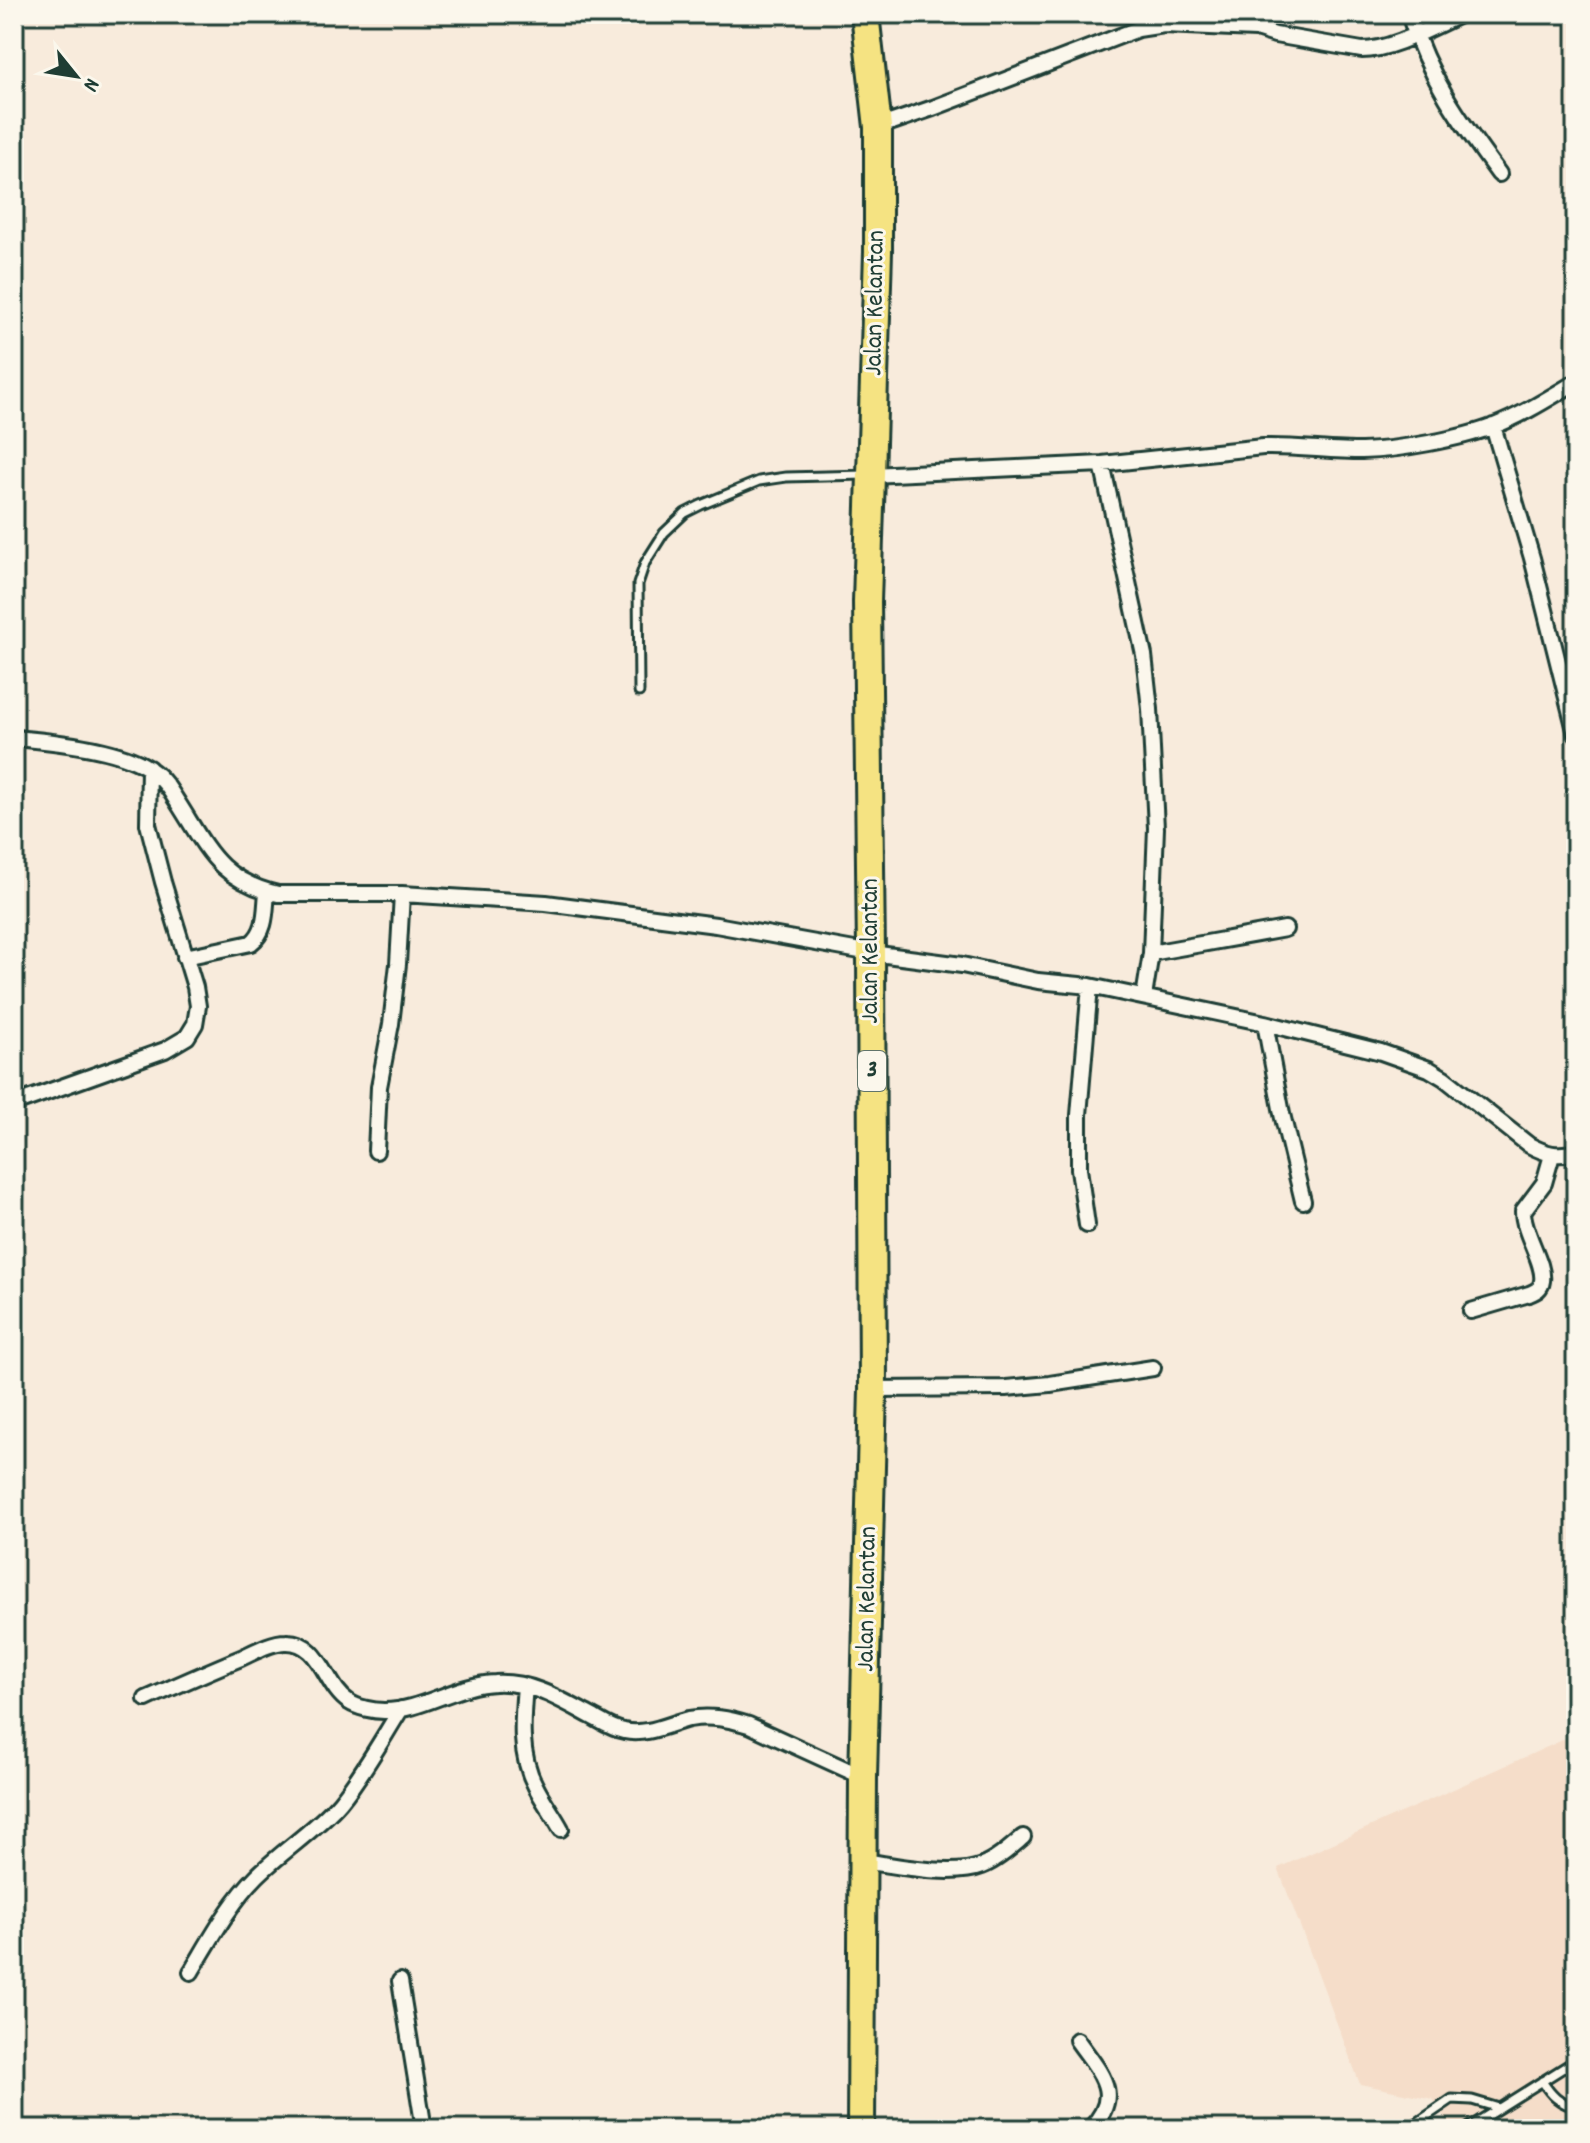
<svg xmlns="http://www.w3.org/2000/svg" width="1590" height="2143" viewBox="0 0 1590 2143" font-family="Dekko,sans-serif">
	<rect width="100%" height="100%" fill="#f8ebdc"/>
	<filter id="ink" filterUnits="userSpaceOnUse"><feTurbulence type="fractalNoise" baseFrequency=".0125" numOctaves="2"/><feDisplacementMap in="SourceGraphic" scale="16" xChannelSelector="R" yChannelSelector="G"/><feConvolveMatrix kernelMatrix="1 2 1 2 8 2 1 2 1" color-interpolation-filters="sRGB"/></filter>
	<g filter="url(#ink)">
		<path fill="#f5ddc9" d="M1576,1734V2129H1451L1433,2099L1360,2084L1278,1868Z"/>
		<g fill="none" stroke-linecap="round" stroke-linejoin="round">
			<defs>
				<path id="lane" d="M639,692L638,584L645,563L664,533L685,513L701,505L759,481L786,477L865,475
					M1542,2081C1551,2095 1559,2104 1576,2107
					M1408,2129L1452,2099L1472,2100L1499,2108
					M1466,2129L1576,2060"/>
				<path id="street" d="M1409,14C1429,78 1460,121 1499,174
					M878,127L933,108L1138,29L1164,25L1256,29L1275,35L1362,50C1392,50 1434,26 1462,14
					M1493,426L1532,558L1576,734
					M1102,464L1144,655L1150,709L1156,828L1151,953L1144,997
					M871,475L1102,464L1263,447C1296,446 1329,451 1362,451C1399,450 1460,439 1494,426C1523,415 1549,398 1576,382
					M14,738C51,741 122,748 151,770C163,778 170,790 178,803C208,850 219,880 278,894H402L546,903L716,925L871,953L962,965L1038,981L1090,986L1265,1023L1381,1052L1429,1069L1444,1078L1529,1145C1546,1154 1557,1157 1576,1152
					M1151,953L1285,929
					M185,957L251,943C267,931 265,910 267,892
					M1265,1023L1282,1114L1303,1201
					M14,1104L165,1050L187,1037L195,1024L198,1006L195,987L163,882L148,824L149,768
					M376,1151L379,1087L391,1024L398,964L402,894
					M1087,1225L1079,1169V1115L1090,986
					M1471,1311L1529,1294C1536,1291 1541,1289 1542,1281C1545,1263 1523,1233 1523,1211L1544,1183L1552,1155
					M873,1389L1006,1388L1050,1384L1153,1368
					M525,1686C522,1720 519,1754 535,1785C542,1800 553,1814 561,1829
					M146,1699C178,1685 209,1671 241,1658C254,1652 271,1642 286,1642C321,1641 325,1687 349,1702C358,1708 374,1711 384,1711C422,1711 457,1684 495,1683C531,1681 561,1700 591,1716C602,1722 612,1729 624,1731C647,1736 668,1724 689,1719C710,1715 729,1719 749,1725L863,1777
					M862,1861C894,1865 952,1878 982,1866C997,1860 1010,1848 1023,1837
					M191,1972C211,1939 230,1903 257,1876C283,1850 316,1830 340,1802C363,1774 382,1739 401,1709
					M400,1981L424,2129
					M1077,2040C1100,2073 1124,2094 1090,2129"/>
				<path id="highway" d="M861,2129L863,1777L873,1389L871,953L867,602L878,252V127L865,14"/>
			</defs>
			<use href="#lane" stroke="#1f3d34" stroke-width="13"/>
			<use href="#street" stroke="#1f3d34" stroke-width="20"/>
			<use href="#highway" stroke="#1f3d34" stroke-width="32"/>
			<use href="#lane" stroke="#fbf7ec" stroke-width="7"/>
			<use href="#street" stroke="#fbf7ec" stroke-width="14"/>
			<use href="#highway" stroke="#f5e382" stroke-width="26"/>
		</g>
	</g>
	<g text-anchor="middle" dominant-baseline="central" stroke-width="6" stroke-linejoin="round" paint-order="stroke">
		<rect fill="#fbf7ec" stroke="#61756b" stroke-width="2" x="858" y="1051" width="28" height="40" rx="6"/>
		<g font-size="24" font-weight="bold" fill="#1f3d34">
			<text x="872" y="1071">3</text>
		</g>
		<g font-size="26" fill="#1f3d34" stroke="#fbf7ec">
			<text transform="translate(876 303) rotate(-89)">Jalan Kelantan</text>
			<text transform="translate(871 951) rotate(-90)">Jalan Kelantan</text>
			<text transform="translate(868 1599) rotate(-89)">Jalan Kelantan</text>
		</g>
	</g>
	<rect width="1590" height="2143" fill="none" stroke="#fbf7ec" stroke-width="48"/>
	<rect x="24" y="24" width="1542" height="2095" fill="none" stroke="#1f3d34" stroke-width="3" filter="url(#ink)"/>
	<g transform="translate(76 76) rotate(120)" stroke="#fbf7ec" stroke-width="6" paint-order="stroke">
	<path d="M0-6L14 30L0 20L-14 30Z" fill="#1f3d34"/>
	<text y="-12" font-size="22" font-weight="bold" text-anchor="middle" fill="#1f3d34">N</text>
	</g>
</svg>
